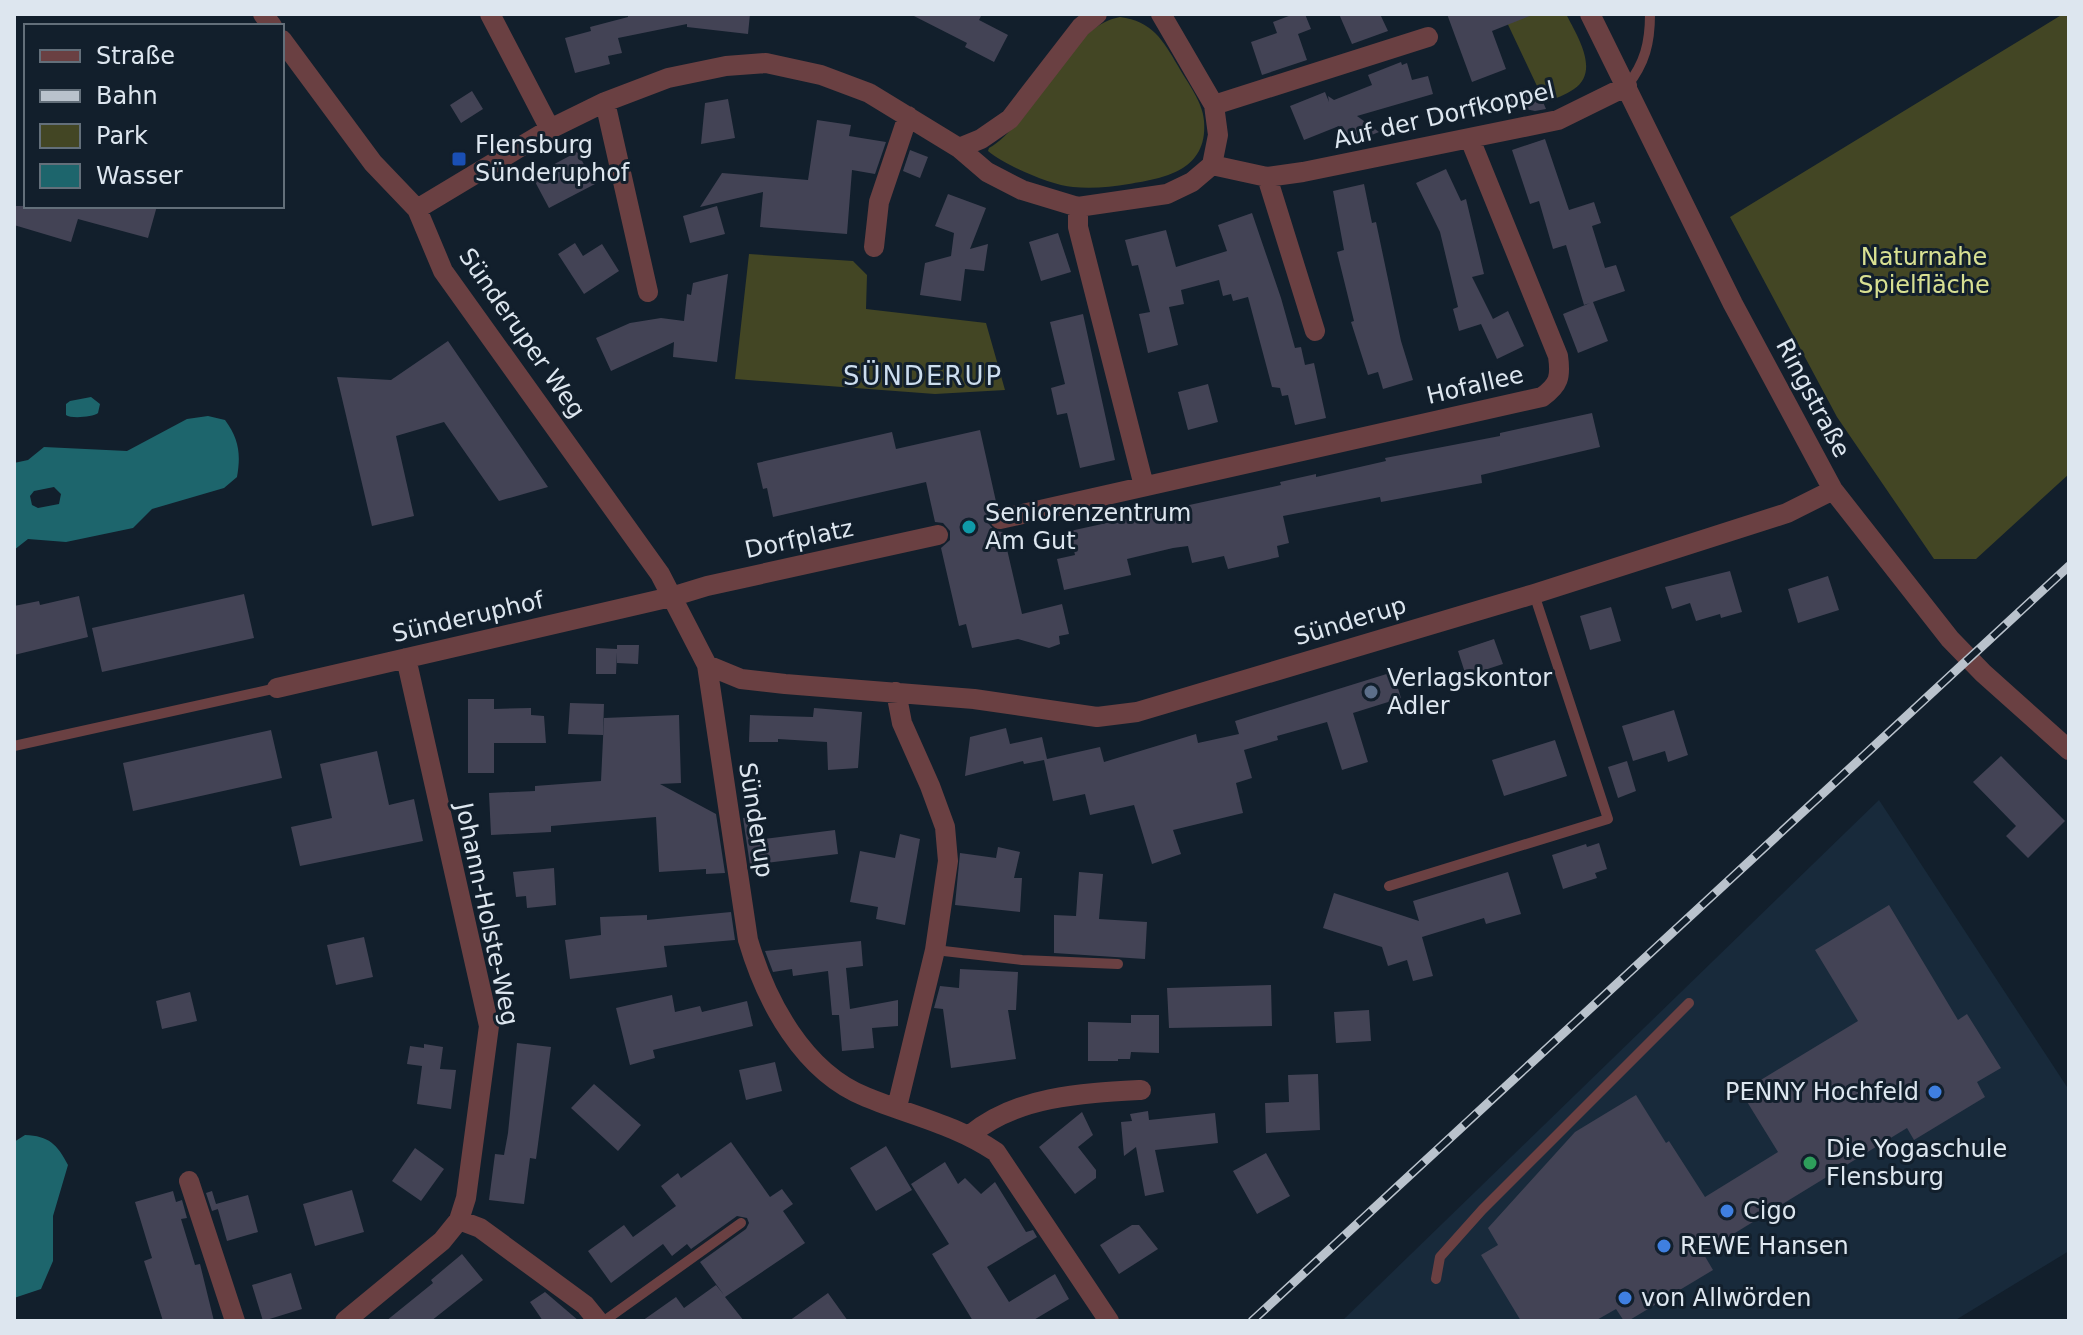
<svg xmlns="http://www.w3.org/2000/svg" width="2083" height="1335" viewBox="0 0 2083 1335" font-family="'DejaVu Sans',sans-serif">
	<rect width="100%" height="100%" fill="#121f2c"/>
	<path fill="#182a3b" d="M1879,800L2069,1090V1251L1954,1321H1342Z"/>
	<path fill="#434624" d="M1503,14H1566C1576,34 1601,71 1574,89C1566,95 1555,98 1545,103Z
		M2063,14H2069V474L1976,559H1934L1837,417L1730,217Z
		M1120,17C1152,21 1163,40 1178,66C1187,82 1203,102 1204,121C1208,170 1166,178 1129,184C1111,187 1091,189 1073,187C1051,185 1006,166 988,151L989,148C1036,120 1066,27 1120,17Z
		M749,254L853,261L867,275L866,309L986,323L1005,390L935,394L735,379Z"/>
	<path fill="#1d656c" fill-rule="evenodd" d="M91,397L100,404L98,413C93,417 71,419 66,415V404L70,401Z
		M208,416L225,420C239,439 241,454 237,477L224,488L152,509L133,528L66,542L28,539L14,550V463L28,460L44,447L127,451L187,419ZM54,487L61,494L59,504L38,508L32,505L30,496L34,491Z
		M25,1135C49,1136 57,1144 68,1165L53,1216V1261L41,1289L14,1298V1142Z"/>
	<path fill="#434355" d="M628,14H750L748,34L687,27V24L618,38L622,53L608,56L610,64L575,73L565,38L591,31L590,27L628,17Z
		M910,14H982L979,20L1008,35L994,62L965,47L967,43Z
		M1305,14L1311,29L1298,34L1307,60L1262,75L1251,42L1277,33L1273,22L1294,14Z
		M1339,14H1380L1388,31L1352,44Z
		M1447,14H1532V15L1492,31L1506,69L1472,82Z
		M1401,62L1402,65L1407,63L1412,80L1428,76L1433,94L1357,116L1379,132L1347,145L1339,126L1304,140L1290,106L1325,92L1329,102L1328,96L1334,100L1372,85L1368,75Z
		M1537,88L1546,109L1535,111L1497,103Z
		M472,91L483,109L461,123L450,105Z
		M728,99L735,138L701,144L705,103Z
		M817,120L851,125L849,136L886,142L875,174L852,170L847,234L760,227L763,192L700,207L722,173L808,180Z
		M1545,139L1569,210L1594,202L1601,223L1592,226L1605,268L1616,265L1625,291L1593,302L1608,341L1578,353L1563,314L1590,303L1584,305L1566,245L1553,249L1539,201L1530,204L1512,150Z
		M910,150L928,157L920,178L903,171Z
		M577,152L595,184L549,208L532,176Z
		M1446,169L1461,201L1466,199L1484,274L1472,277L1493,319L1508,311L1524,346L1497,359L1481,324L1459,331L1453,309L1458,307L1440,232L1416,183Z
		M1364,184L1372,223L1376,222L1401,341L1413,380L1383,389L1378,372L1368,375L1351,322L1354,321L1337,252L1344,250L1333,191Z
		M948,194L986,208L970,249L988,244L984,271L965,269L961,301L920,295L925,263L951,256L954,233L935,226Z
		M14,206H157L148,238L78,219L71,242L14,225Z
		M717,206L725,234L690,243L683,216Z
		M1252,213L1281,298L1295,348L1301,347L1305,365L1314,363L1326,418L1295,425L1288,395L1282,396L1280,388L1272,387L1248,297L1233,301L1231,294L1223,296L1219,280L1181,290L1184,304L1169,307L1178,345L1148,353L1139,314L1150,312L1138,265L1132,266L1125,240L1166,230L1176,267L1227,251L1218,225Z
		M1058,233L1071,272L1041,281L1029,242Z
		M575,243L583,256L602,244L619,271L584,294L558,254Z
		M728,274L717,362L673,357L674,342L611,371L596,338L630,323L661,318L684,321L687,294L691,295L693,283Z
		M1083,314L1115,460L1080,468L1067,413L1057,415L1051,388L1065,384L1050,322Z
		M448,341L548,487L499,501L444,422L396,436L414,516L372,526L337,377L391,380Z
		M1208,384L1218,422L1188,430L1178,392Z
		M1592,413L1600,447L1481,475L1482,483L1381,502L1380,497L1283,516L1289,543L1277,546L1279,557L1228,569L1224,556L1192,563L1188,546L1173,548L1127,559L1131,575L1064,590L1057,559L1075,555L1070,531L1281,485L1280,482L1316,474V477L1386,461L1385,458L1500,436V433Z
		M980,430L997,506L988,514V523L995,531L1003,532L1022,614L1062,604L1069,634L1059,636L1060,644L1049,648L1018,639L972,648L966,624L959,626L941,548L950,540V531L943,523L935,522L926,482L773,517L767,488L763,489L757,463L892,432L896,449Z
		M1730,571L1742,612L1721,618L1720,614L1696,621L1690,603L1672,609L1665,587Z
		M1828,576L1839,610L1798,623L1788,589Z
		M244,594L254,638L102,672L92,628Z
		M79,596L88,637L14,655V606L39,601L40,605Z
		M1611,607L1621,641L1590,650L1580,616Z
		M1494,639L1503,664L1466,676L1458,651Z
		M617,645H639L638,664L617,663V652L616,674H596V648L617,649Z
		M1393,672L1401,698L1353,713L1368,762L1342,770L1327,722L1277,736L1278,740L1244,750L1252,778L1236,783L1243,813L1173,830L1181,854L1152,864L1134,805L1090,815L1085,794L1053,801L1044,760L1024,764L1023,761L965,776L970,737L1006,728L1010,744L1042,737L1047,759L1100,747L1104,762L1196,734L1198,743L1239,734L1235,721Z
		M468,699H494V709L531,708V715L544,716L546,743H494V773H468Z
		M570,703L604,704L603,735L568,734Z
		M814,708L862,712L858,768L828,770L827,742L778,739V742H749L750,715L813,717Z
		M1674,710L1688,755L1668,762L1665,751L1633,761L1622,726Z
		M679,715L681,783L660,784L716,814L725,873L706,874V869L659,872L656,817L551,826V832L491,835L489,793L535,791V786L601,781L604,718Z
		M271,730L282,778L133,811L123,763Z
		M1555,740L1567,776L1504,796L1492,760Z
		M377,751L389,805L414,799L423,841L300,866L291,827L332,818L320,764Z
		M2001,756L2065,821L2028,858L2006,836L2016,826L1973,782Z
		M1627,761L1636,791L1618,798L1608,767Z
		M761,815L764,839L835,830L838,854L750,865L743,818Z
		M900,834L920,839L905,925L876,919L878,907L850,902L860,851L895,858Z
		M1599,843L1607,869L1595,873L1597,878L1563,889L1552,855L1586,844L1587,847Z
		M998,847L1020,852L1014,878H1022L1020,912L955,905L960,853L996,858Z
		M554,868L556,905L527,908L526,896L516,897L513,872Z
		M1079,872L1103,874L1099,919L1147,922L1145,959L1054,953V915L1076,916Z
		M1508,872L1521,914L1486,924L1484,918L1422,937L1433,976L1413,981L1407,960L1388,966L1382,947L1323,928L1334,893L1419,921L1413,901Z
		M1889,905L1958,1020L1967,1014L2001,1068L1977,1082L1985,1097L1914,1140L1907,1128L1730,1236L1703,1253L1713,1270L1628,1321H1624L1616,1309L1595,1321H1521L1481,1255L1498,1245L1488,1228L1575,1132L1636,1095L1666,1143L1669,1141L1705,1197L1778,1152L1741,1092L1858,1021L1815,950Z
		M731,912L735,940L664,946L667,967L570,979L565,940L601,935L600,917L647,915V920Z
		M364,937L373,977L336,985L327,945Z
		M861,941L863,966L846,968L850,1009L898,1000V1026L872,1028L874,1048L842,1051L839,1015H832L828,971L793,976L792,969L773,972L765,951Z
		M960,969L1018,972L1016,1010H1008L1016,1059L951,1068L943,1009L934,1008L940,986L959,988Z
		M1271,985L1272,1026L1169,1028L1167,988Z
		M190,992L197,1021L162,1029L156,1001Z
		M672,995L675,1012L700,1006L702,1012L747,1001L753,1026L653,1050L655,1058L630,1065L616,1008Z
		M1369,1010L1371,1041L1336,1043L1334,1012Z
		M1131,1015H1159V1053L1131,1052L1130,1059H1118V1061H1088V1022L1131,1023Z
		M517,1043L551,1047L536,1159L530,1158L524,1204L489,1200L495,1154L504,1155L508,1133Z
		M424,1044L443,1047L440,1069L456,1070L451,1109L417,1104L422,1066L407,1064L410,1046L424,1048Z
		M775,1062L782,1091L746,1100L739,1070Z
		M1318,1074L1320,1130L1266,1133L1265,1103L1289,1102L1288,1075Z
		M594,1084L641,1125L618,1151L571,1108Z
		M1148,1111L1149,1120L1215,1113L1218,1143L1155,1150L1164,1192L1145,1196L1136,1147L1124,1156L1121,1122L1132,1121L1130,1114Z
		M1082,1112L1093,1135L1078,1147L1096,1170V1178L1075,1194L1039,1147Z
		M731,1142L770,1197L782,1189L793,1204L783,1211L805,1243L725,1297L744,1321H642L676,1297L684,1308L716,1285L724,1295L700,1262L746,1229L749,1223L747,1218L737,1216L691,1249L687,1244L672,1256L663,1244L611,1283L588,1251L624,1225L633,1237L676,1206L661,1186L678,1173L681,1178Z
		M886,1146L912,1190L876,1211L850,1168Z
		M415,1148L444,1169L421,1201L392,1181Z
		M1266,1153L1290,1196L1257,1214L1233,1171Z
		M945,1162L958,1184L965,1178L981,1194L995,1182L1026,1232L1033,1230L1037,1237L987,1267L1009,1302L1055,1274L1069,1299L1032,1321H973L932,1254L949,1244L911,1184Z
		M352,1190L364,1232L315,1246L303,1204Z
		M173,1191L176,1202L182,1200L187,1218L181,1219L195,1265L200,1264L214,1321H163L144,1261L152,1258L135,1202Z
		M212,1191L216,1204L248,1195L258,1232L227,1241L217,1206L218,1209L212,1211L206,1193Z
		M1132,1225H1139L1158,1249L1119,1274L1100,1245Z
		M462,1254L483,1280L431,1321H386L433,1283L431,1280Z
		M291,1273L302,1309L263,1321L252,1285Z
		M545,1292L579,1321H543L530,1302Z
		M828,1293L848,1321H789Z"/>
	<g fill="none" stroke-linecap="round" stroke-linejoin="round">
		<path stroke="#6a4042" stroke-width="10" d="M1627,86C1645,63 1650,43 1650,14
			M14,746L277,688
			M1389,886L1608,819L1534,594
			M935,950L1022,960L1118,964
			M1436,1279L1440,1257L1482,1210L1689,1003
			M604,1321L741,1223"/>
		<path stroke="#6a4042" stroke-width="20" d="M263,14L272,26
			M490,14L550,129
			M1590,14L1733,304L1833,490L1950,639L1983,673L2069,750
			M282,40L373,163L417,209L443,271L660,574L707,665L748,940C766,1001 803,1072 866,1097C912,1116 954,1124 996,1152L1109,1321
			M605,102L648,292
			M1214,105L1428,37
			M959,148L981,139L1010,119L1081,27L1097,14
			M1212,165L1267,177L1303,172L1558,120L1627,86
			M1267,177L1315,331
			M1078,207V227L1144,486
			M417,209L550,129L605,102L668,78L726,66L766,63L821,75L869,93L959,148L987,172L1022,190L1078,207L1167,194L1192,182L1212,165L1218,135L1214,105L1161,14
			M874,247L879,202L908,116
			M1000,519L1542,397C1559,385 1561,377 1558,356L1470,139
			M707,665L741,679L785,684L974,699L1097,717L1137,712L1534,594L1787,513L1833,490
			M277,688L671,597L707,586L938,535
			M896,692L902,723L930,786L945,827L948,861L935,950L897,1107
			M970,1135C1016,1096 1083,1093 1141,1090
			M189,1181L235,1321
			M459,1220L480,1228L585,1305L598,1321
			M345,1321L442,1241L459,1220L466,1198L489,1026L406,658"/>
		<defs>
			<path id="rail" d="M1252,1321L2069,566"/>
		</defs>
		<use href="#rail" stroke="#b9c2cc" stroke-width="9"/>
		<use href="#rail" stroke="#121f2c" stroke-width="6" stroke-dasharray="18" stroke-linecap="butt"/>
	</g>
	<rect fill="#1a4fb4" stroke="#121f2c" stroke-width="3" x="451" y="151" width="16" height="16" rx="4"/>
	<circle fill="#0f9aa8" stroke="#121f2c" stroke-width="3" cx="969" cy="527" r="8"/>
	<circle fill="#5c6f8a" stroke="#121f2c" stroke-width="3" cx="1371" cy="692" r="8"/>
	<g fill="#3f7fe0" stroke="#121f2c" stroke-width="3">
		<circle cx="1935" cy="1092" r="8"/>
		<circle cx="1727" cy="1211" r="8"/>
		<circle cx="1664" cy="1246" r="8"/>
		<circle cx="1625" cy="1298" r="8"/>
	</g>
	<circle fill="#2e9e5b" stroke="#121f2c" stroke-width="3" cx="1810" cy="1163" r="8"/>
	<g text-anchor="middle" dominant-baseline="central" stroke-width="6" stroke-linejoin="round" paint-order="stroke">
		<g font-size="24" fill="#dde6ef" stroke="#121f2c">
			<text transform="translate(1444 115) rotate(-13)">Auf der Dorfkoppel</text>
			<text transform="translate(522 333) rotate(55)">Sünderuper Weg</text>
			<text transform="translate(1475 385) rotate(-13)">Hofallee</text>
			<text transform="translate(1813 398) rotate(62)">Ringstraße</text>
			<text transform="translate(799 539) rotate(-12)">Dorfplatz</text>
			<text transform="translate(468 617) rotate(-13)">Sünderuphof</text>
			<text transform="translate(1350 621) rotate(-17)">Sünderup</text>
			<text transform="translate(756 820) rotate(81)">Sünderup</text>
			<text transform="translate(487 914) rotate(78)">Johann-Holste-Weg</text>
		</g>
		<g font-size="24" fill="#dde6ef" stroke="#121f2c" text-anchor="start">
			<text x="475" y="145">Flensburg<tspan x="475" dy="28">Sünderuphof</tspan></text>
			<text x="985" y="513">Seniorenzentrum<tspan x="985" dy="28">Am Gut</tspan></text>
			<text x="1387" y="678">Verlagskontor<tspan x="1387" dy="28">Adler</tspan></text>
			<text x="1919" y="1092" text-anchor="end">PENNY Hochfeld</text>
			<text x="1826" y="1149">Die Yogaschule<tspan x="1826" dy="28">Flensburg</tspan></text>
			<text x="1743" y="1211">Cigo</text>
			<text x="1680" y="1246">REWE Hansen</text>
			<text x="1641" y="1298">von Allwörden</text>
		</g>
		<g font-size="24" fill="#d8e092" stroke="#121f2c">
			<text x="1924" y="257">Naturnahe<tspan x="1924" dy="28">Spielfläche</tspan></text>
		</g>
		<g font-size="26" letter-spacing="2" fill="#cde" stroke="#121f2c">
			<text x="923" y="376">SÜNDERUP</text>
		</g>
	</g>
	<rect width="2083" height="1335" fill="none" stroke="#dde6ef" stroke-width="32"/>
	<rect x="24" y="24" width="260" height="184" fill="#121f2c" stroke="#636f7a" stroke-width="2"/>
	<rect x="40" y="50" width="40" height="12" fill="#6a4042" stroke="#636f7a" stroke-width="2"/>
	<text x="96" y="64" font-size="24" fill="#dde6ef">Straße</text>
	<rect x="40" y="90" width="40" height="12" fill="#b9c2cc" stroke="#636f7a" stroke-width="2"/>
	<text x="96" y="104" font-size="24" fill="#dde6ef">Bahn</text>
	<rect x="40" y="124" width="40" height="24" fill="#434624" stroke="#636f7a" stroke-width="2"/>
	<text x="96" y="144" font-size="24" fill="#dde6ef">Park</text>
	<rect x="40" y="164" width="40" height="24" fill="#1d656c" stroke="#636f7a" stroke-width="2"/>
	<text x="96" y="184" font-size="24" fill="#dde6ef">Wasser</text>
</svg>
